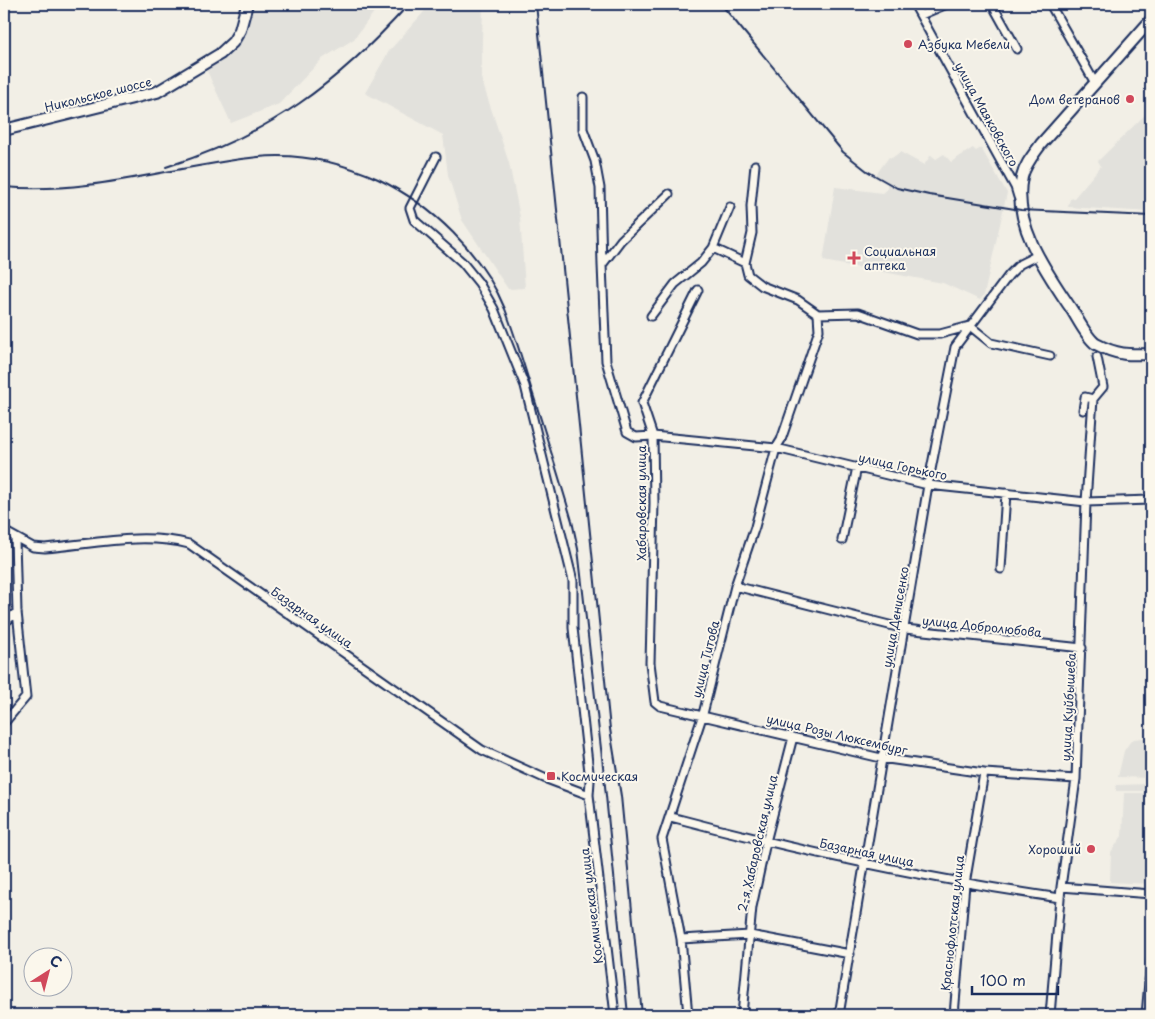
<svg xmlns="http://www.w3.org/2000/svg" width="1155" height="1019" viewBox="0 0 1155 1019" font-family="'Playpen Sans',sans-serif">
	<rect width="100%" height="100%" fill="#f2efe6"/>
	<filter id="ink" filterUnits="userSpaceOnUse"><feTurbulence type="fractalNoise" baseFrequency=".02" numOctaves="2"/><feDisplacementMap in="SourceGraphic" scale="10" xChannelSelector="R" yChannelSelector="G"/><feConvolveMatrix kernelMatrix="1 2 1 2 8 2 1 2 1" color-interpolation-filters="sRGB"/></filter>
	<g filter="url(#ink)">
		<path fill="#e2e1dc" d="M253,4H380L354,39L322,59L279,104L231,123L207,71L228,56L243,33Z
			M431,4H483L481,78L509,163L520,217L525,288L508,289L462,220L448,175L443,135L365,93L389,51Z
			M1151,109V212L1068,207L1070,199L1074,198L1101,166L1098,161Z
			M973,148L976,151L981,148L1007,193L984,295L980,300L943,283L823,261L835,187L882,193L887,189V183L874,177L889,157L892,158L900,152L924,165L931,155L936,159L944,154L951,162Z
			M1151,737V778L1118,777L1124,751L1130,742L1134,739Z
			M1151,784V791H1116V785Z
			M1124,793H1151V884L1110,882L1111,852L1122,836Z"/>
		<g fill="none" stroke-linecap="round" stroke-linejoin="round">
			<defs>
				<path id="street" d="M914,4L1015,187L1018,197
					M992,4L1017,49
					M1050,4L1095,83
					M921,15L947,4
					M583,97V129L595,161L600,188L602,265
					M436,157L410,208L414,220L462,262L479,283L494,309L525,386L573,581V628L590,781L589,795L615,1015
					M755,165L751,206L752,233L745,263L748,275L762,286L798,300L818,314L858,313L917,334H940L970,326L991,343L1050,356
					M669,194L621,240L602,265L606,361L627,432L636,437L653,436L776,448L928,485L1086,502L1151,500
					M713,248L745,263
					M698,290L642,403L653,436L654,503L650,663L655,702L660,706L881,758L984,773L1076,779
					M651,316L675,284L701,263L713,248L730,207
					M1083,410L1085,397L1093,399L1103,387L1097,357
					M4,531L33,547L45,548C93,544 142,532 189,544L482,750L544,778L589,795
					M842,540L857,467
					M1001,569L1006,493
					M735,586L905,629L1082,648
					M4,623L17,612
					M4,723L26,697L17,612L15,539
					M671,817C799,851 929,879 1060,898
					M1061,887L1151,894
					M681,939L750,935L850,954
					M688,1015L681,939L662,839L703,714L735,586L755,527L776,448L781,440L819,330L818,314
					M742,1015L752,907L766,842L793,737
					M839,1015L928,485L955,347L1009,275L1020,264L1038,255
					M954,1015L965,884L984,773
					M1050,1015L1061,887L1076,779L1086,502L1093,399
					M1146,1015L1151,960"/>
				<path id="secondary" d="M1151,20L1041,144C1034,154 1025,164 1022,177C1012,223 1045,270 1070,307C1077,317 1086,337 1096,344C1117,355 1128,355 1151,354
					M4,130L157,92L220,54L233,42L240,30L247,4"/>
			</defs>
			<use href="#street" stroke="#1b2f5e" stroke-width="11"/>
			<use href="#secondary" stroke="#1b2f5e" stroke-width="14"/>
			<use href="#street" stroke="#fbf7ec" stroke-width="7"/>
			<use href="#secondary" stroke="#fbf7ec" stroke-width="10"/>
			<path stroke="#1b2f5e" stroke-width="2" d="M536,4L610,729L621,796L642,1015
				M721,4L843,152L867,171L897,188L929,195L1021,210L1151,216
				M166,167C269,135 337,84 409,4
				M4,187C92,195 172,166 258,157C299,153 340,162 378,179C432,205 482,253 505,309C515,335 523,362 531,388C545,432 559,477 572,521L578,549L603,766L628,1015"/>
		</g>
	</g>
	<g fill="#d1495b" stroke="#fbf7ec" stroke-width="2">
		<circle cx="908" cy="44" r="5"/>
		<circle cx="1130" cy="99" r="5"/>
		<path d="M851.5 250.5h5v5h5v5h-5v5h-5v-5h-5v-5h5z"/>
		<rect x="546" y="771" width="10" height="10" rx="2.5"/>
		<circle cx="1091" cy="849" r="5"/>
	</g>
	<g text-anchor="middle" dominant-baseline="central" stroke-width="4" stroke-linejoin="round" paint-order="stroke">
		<g font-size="12" fill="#1b2f5e" stroke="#fbf7ec" text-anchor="start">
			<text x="918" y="44">Азбука Мебели</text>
			<text x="1120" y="99" text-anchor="end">Дом ветеранов</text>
			<text x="864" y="251">Социальная<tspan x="864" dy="14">аптека</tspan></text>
			<text x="561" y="776">Космическая</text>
			<text x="1081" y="849" text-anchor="end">Хороший</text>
		</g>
		<g font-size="12" fill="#1b2f5e" stroke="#fbf7ec">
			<text transform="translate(98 94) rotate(-14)">Никольское шоссе</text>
			<text transform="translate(987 114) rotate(61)">улица Маяковского</text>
			<text transform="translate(903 466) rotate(12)">улица Горького</text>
			<text transform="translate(641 503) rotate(-90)">Хабаровская улица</text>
			<text transform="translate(312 617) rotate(35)">Базарная улица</text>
			<text transform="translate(895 617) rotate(-80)">улица Денисенко</text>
			<text transform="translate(982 626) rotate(6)">улица Добролюбова</text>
			<text transform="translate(705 659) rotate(-76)">улица Титова</text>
			<text transform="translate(1068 707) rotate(-87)">улица Куйбышева</text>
			<text transform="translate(837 734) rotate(13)">улица Розы Люксембург</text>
			<text transform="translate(757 843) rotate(-77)">2-я Хабаровская улица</text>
			<text transform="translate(867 852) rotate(12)">Базарная улица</text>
			<text transform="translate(591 906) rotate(-97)">Космическая улица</text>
			<text transform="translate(952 923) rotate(-84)">Краснофлотская улица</text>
		</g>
	</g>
	<rect width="1155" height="1019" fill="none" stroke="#fbf7ec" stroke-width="20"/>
	<rect x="10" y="10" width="1135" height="999" fill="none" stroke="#1b2f5e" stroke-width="2" filter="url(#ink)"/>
	<g transform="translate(48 972) rotate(36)"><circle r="24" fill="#fbf7ec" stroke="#a1a7b3"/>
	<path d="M0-4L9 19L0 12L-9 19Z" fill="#d1495b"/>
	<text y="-8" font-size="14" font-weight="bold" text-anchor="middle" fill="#1b2f5e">С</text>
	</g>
	<path d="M972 986v8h86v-8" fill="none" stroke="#1b2f5e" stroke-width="2.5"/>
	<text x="980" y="986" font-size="15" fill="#1b2f5e" stroke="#fbf7ec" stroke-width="4" paint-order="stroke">100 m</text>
</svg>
